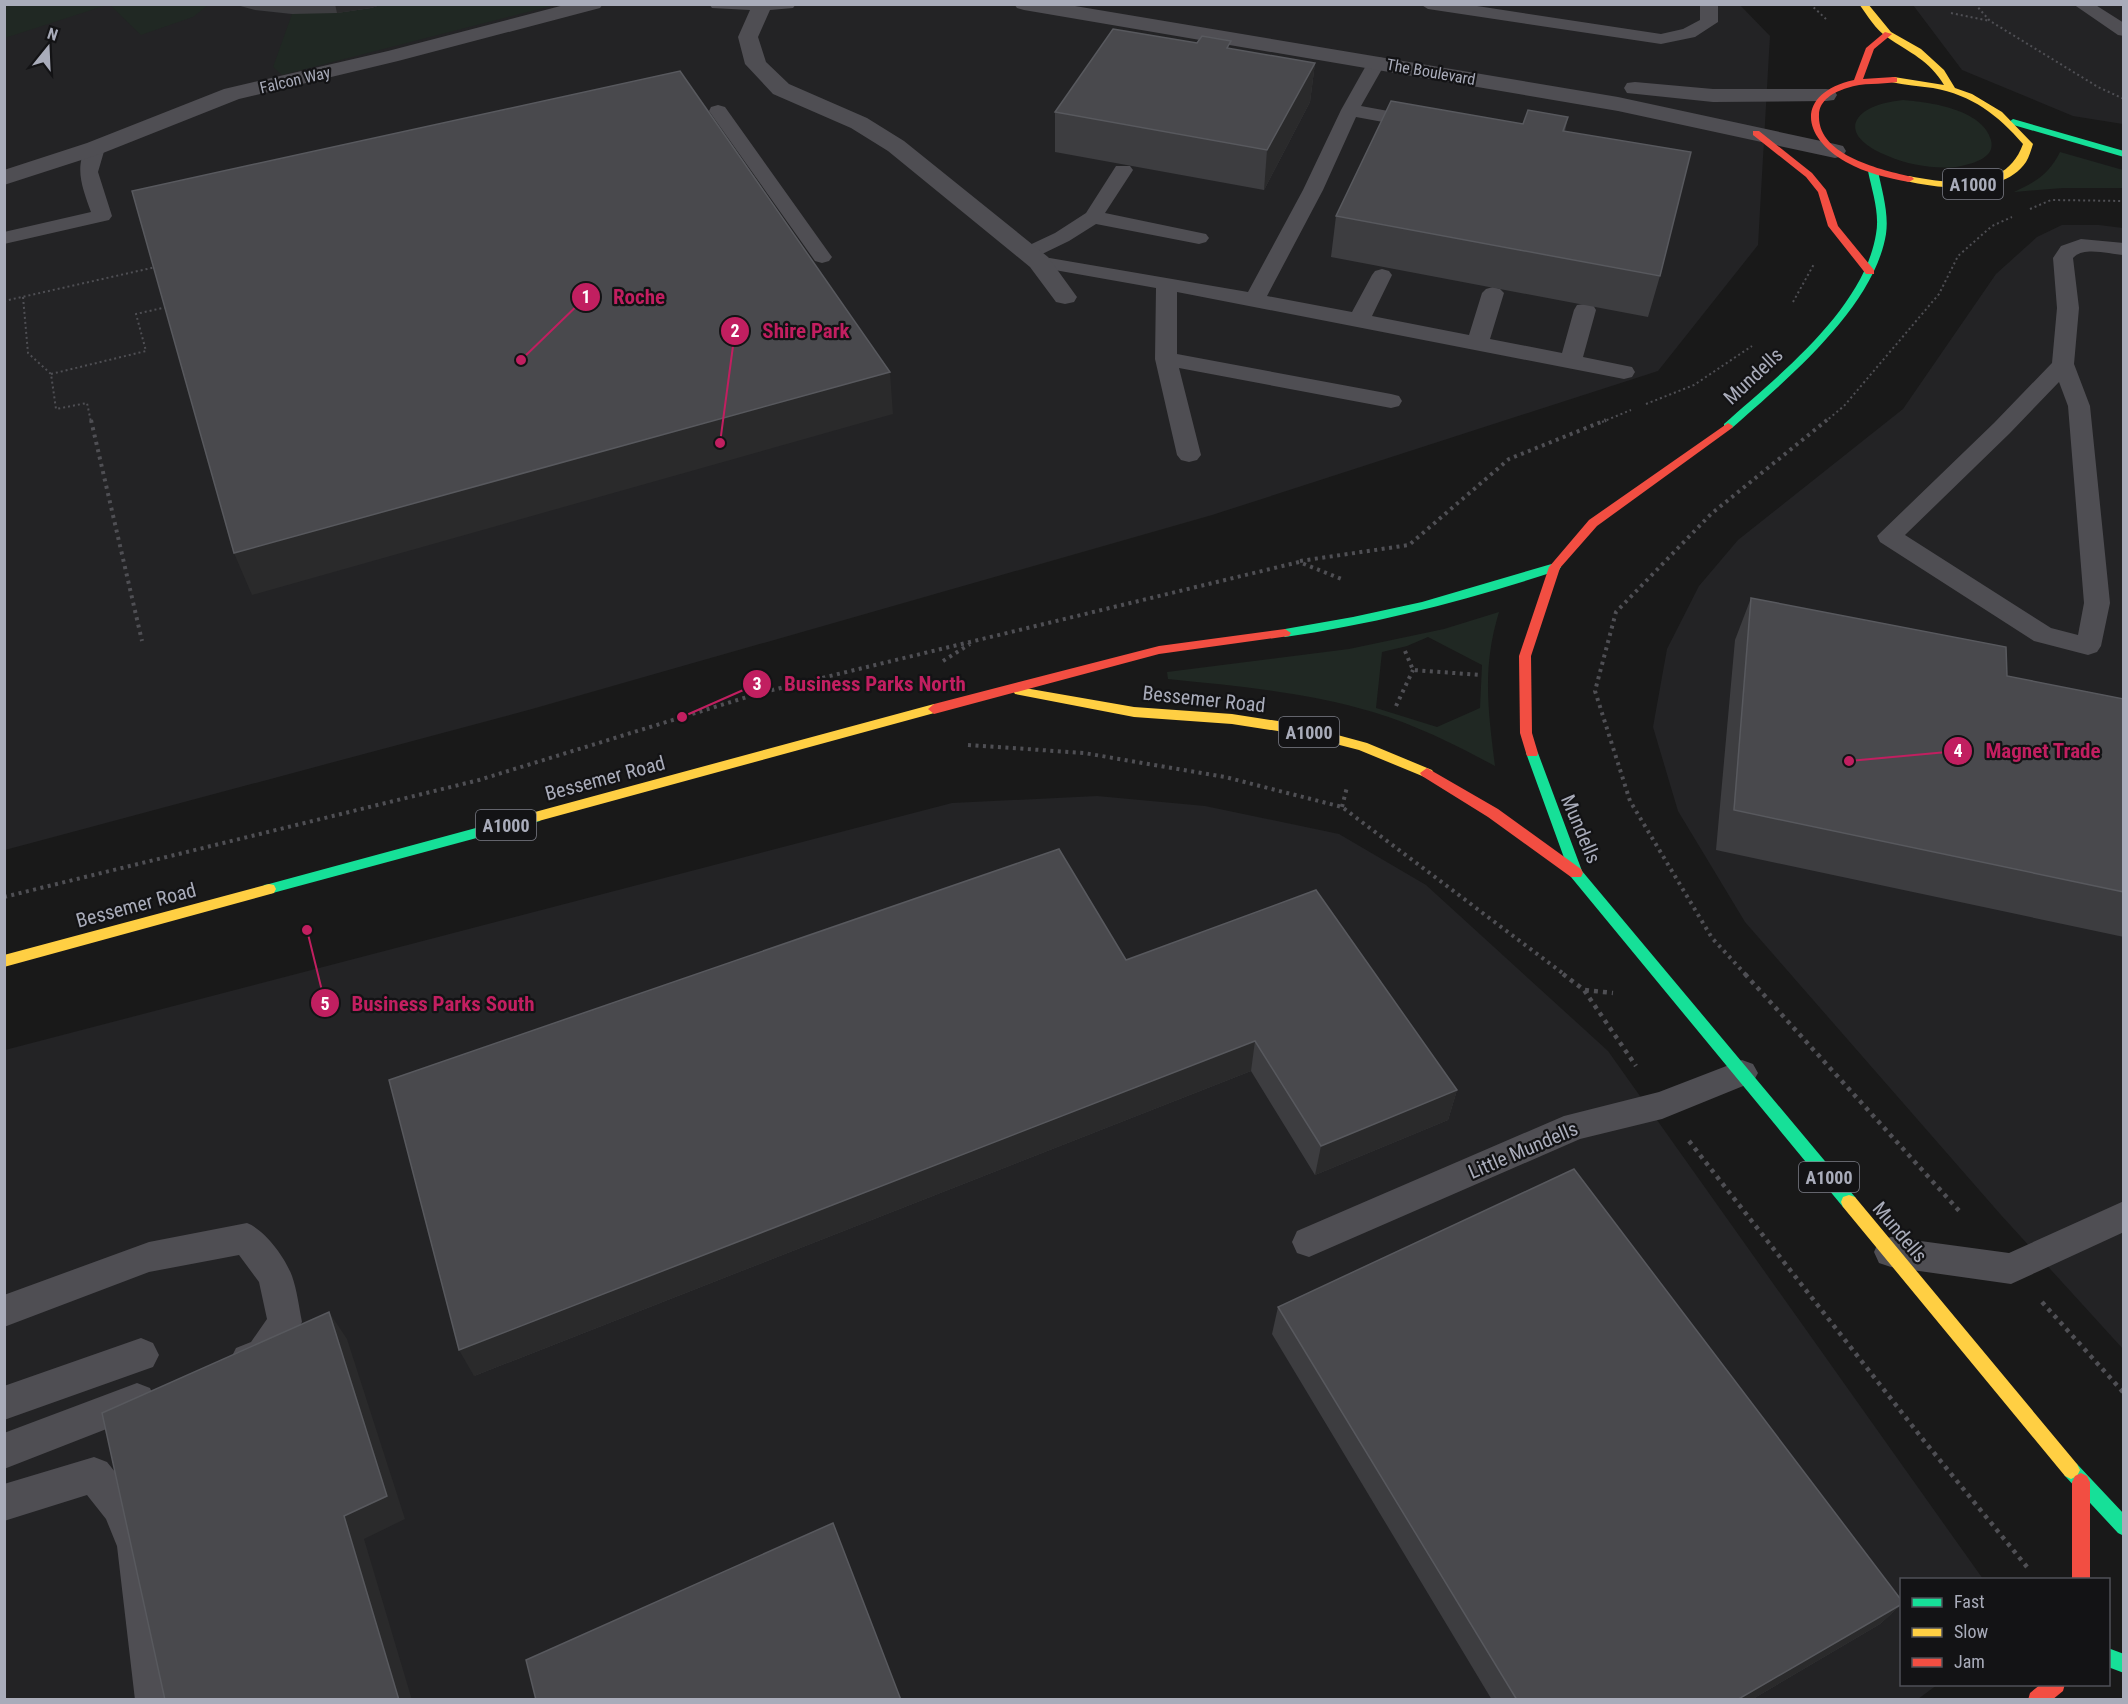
<svg xmlns="http://www.w3.org/2000/svg" width="2128" height="1704" viewBox="0 0 2128 1704" font-family="'Roboto Condensed',sans-serif">
	<rect width="100%" height="100%" fill="#191919"/>
	<path fill="#232325" d="M1739,4L1770,36L1758,245L1658,371L1212,515L532,709L5,850V5Z
		M1913,5H2123V124L2073,116L1962,70Z
		M2062,225H2099L2123,228V1349L2001,1215L1745,922L1678,811L1653,727L1667,649L1699,586L1738,540L1903,409L1996,274L2037,237Z
		M1097,796L1205,806L1339,834L1426,885L1608,1051L1983,1579L1902,1580V1684L1937,1685L1918,1699L5,1700V1050L952,803Z"/>
	<path fill="#202823" fill-rule="evenodd" d="M5,4H107V5L5,38Z
		M380,4L555,5L282,75L273,67L292,14Z
		M110,5H208L193,17L141,35Z
		M1903,100C1928,102 1983,109 1991,140C1992,144 1992,149 1989,153C1982,162 1966,165 1956,167C1933,169 1909,165 1888,156C1834,134 1852,105 1903,100Z
		M2060,152L2123,170V188H2063L2014,192C2036,182 2049,174 2060,152Z
		M1499,612C1482,668 1488,710 1495,766C1456,745 1416,725 1373,712C1306,692 1237,686 1168,679L1167,672L1349,649L1444,629ZM1428,637L1482,665L1480,708L1437,727L1376,708L1382,652L1407,646Z"/>
	<g fill="none" stroke-linecap="round" stroke-linejoin="round">
		<path stroke="#4f4f54" stroke-width="2" stroke-dasharray="2 3" stroke-linecap="butt" d="M1810,4L1826,19
			M1975,4L1990,21L2098,87L2124,99
			M1951,13L1990,21
			M2030,209L2051,200L2124,201
			M23,297L28,353L51,374L56,409L87,403L91,422
			M4,301L156,267
			M1793,302L1814,264
			M51,374L146,351L136,314L167,307
			M1646,404L1694,385L1752,346
			M1602,422L1631,410
			M1825,422L1844,406L1939,294L1958,256L1992,226L2012,217"/>
		<path stroke="#4f4f54" stroke-width="4" stroke-dasharray="3 4.5" stroke-linecap="butt" d="M91,420L142,641
			M1300,561L1409,545L1509,459L1606,420
			M1405,651L1413,670L1481,675
			M943,661L970,644
			M1396,706L1413,670
			M968,745L1084,753L1225,777L1342,807L1565,975
			M1342,807L1347,787
			M4,897L479,780L760,693L1299,562L1344,580
			M1746,975L1712,938L1630,801L1595,691L1616,612L1711,514L1827,420"/>
		<path stroke="#4f4f54" stroke-width="4.5" stroke-dasharray="4 5" stroke-linecap="butt" d="M1563,974L1584,990L1636,1066
			M1745,974L1962,1214
			M1585,990L1613,993
			M1689,1141L1921,1437L2027,1567
			M2042,1302L2124,1393"/>
		<path fill="#4f4e53" fill-rule="evenodd" d="M1420,4H1464L1661,34L1683,29L1700,20V4H1718V22L1695,37L1661,44L1428,9Z
			M2073,4H2094L2124,23V36L2118,35Z
			M1377,57L1383,58L1386,62L1361,106L1421,117L1428,119L1430,123L1428,127L1421,129L1356,117L1323,190L1267,296L1352,312L1372,275L1375,271L1382,269L1389,271L1392,275L1372,316L1469,335L1482,293L1486,289L1493,287L1500,289L1504,293L1490,339L1562,353L1574,310L1577,305L1585,304L1593,305L1596,310L1583,357L1632,367L1635,372L1632,377L1624,379L1177,292V354L1391,394L1399,396L1402,401L1399,406L1391,408L1179,368L1201,455L1197,460L1189,462L1181,460L1177,455L1155,359L1156,288L1032,266L1029,262L1031,258L1021,257L1018,253L1021,249L1055,233L1086,213L1116,166H1130L1133,170L1105,213L1206,234L1209,238L1206,242L1199,244L1096,224L1069,241L1038,256L1248,292L1303,190L1341,110L1368,62L1371,58Z
			M718,105L725,107L829,253L832,257L829,261L822,263L815,261L709,111L711,107Z
			M95,142L102,144L105,148L98,172L112,216L109,220L4,244V232L91,212C83,189 73,167 88,144Z
			M2081,239L2124,243V255C2109,254 2083,246 2073,258L2079,308L2074,364L2090,406L2110,603L2101,646L2097,652L2088,655L2034,641L1880,542L1877,536L1994,423L2052,363L2057,308L2053,258L2061,246ZM2059,382L2068,406L2084,603L2078,635L2051,628L1905,535L2010,433Z
			M1742,1060L1753,1064L1758,1073L1753,1082L1662,1119L1580,1139L1309,1257L1297,1253L1292,1242L1297,1231L1564,1116L1659,1092Z
			M2124,1201V1232L2011,1284L1891,1267L1879,1263L1874,1252L1879,1241L1891,1237L2009,1253Z
			M247,1223C265,1230 285,1257 292,1276C297,1290 299,1307 302,1322L275,1367L248,1377L236,1372L230,1360L236,1348L251,1342L267,1319L259,1282L239,1255L149,1272L4,1327V1295L149,1242Z
			M141,1338L153,1343L159,1355L153,1367L4,1420V1386Z
			M137,1383L150,1388L155,1400L150,1412L4,1469V1433Z
			M94,1457L107,1462L132,1493L155,1545L175,1700H135L117,1546L106,1519L87,1495L4,1521V1484Z"/>
		<path fill="#4f4e53" fill-rule="evenodd" d="M568,4H603L600,8L398,61L239,99L103,153L4,185V170L87,143L224,89L388,51Z
			M709,4H796L793,8L770,10L758,37L766,62L789,84L867,118L904,141L1048,257L1077,297L1074,302L1065,304L1056,302L1030,267L888,151L851,128L773,94L745,64L738,37L750,10L712,8Z
			M1014,4H1063L1618,97L1835,144L1843,146L1846,151L1843,156L1835,158L1618,111L1024,10L1017,8Z
			M1635,82L1713,89H1826L1834,90L1837,95L1834,100L1826,101L1713,102L1627,93L1624,88L1627,83Z"/>
		<path fill="#16e098" fill-rule="evenodd" d="M2013,119L2124,151V157L2010,124L2009,122Z
			M1873,168L1878,171C1882,191 1889,213 1886,234C1874,308 1785,381 1732,428H1724V424C1778,376 1864,309 1876,234C1880,213 1872,191 1868,171Z
			M1555,563L1559,564L1561,567L1559,570C1469,600 1379,623 1285,637L1279,633L1285,629L1353,617L1422,602Z
			M1532,748L1538,753L1582,871L1855,1197L1857,1202L1855,1207L1849,1209L1843,1207L1571,877L1526,753Z
			M535,812L540,813L542,817L540,821L269,894L264,893L262,889L264,885L269,884Z
			M2071,1461L2077,1464L2124,1514V1536L2118,1533L2065,1476L2062,1470L2065,1464Z
			M2108,1648L2124,1654V1673L2108,1667Z"/>
		<path fill="#ffcf43" fill-rule="evenodd" d="M1859,4H1868L1891,32L1921,49L1944,70L1955,88L1972,94L2002,112L2033,144C2031,150 2029,157 2026,162C2003,196 1940,189 1906,181L1904,179L1909,176C1951,184 2006,192 2023,144C1998,115 1972,95 1933,88C1919,86 1905,85 1891,82V78L1894,77L1944,85C1929,60 1910,53 1887,37C1876,30 1867,15 1859,4Z
			M1019,687L1134,707L1232,714L1297,724L1367,743L1432,770L1434,773L1427,778L1359,750L1297,734L1232,724L1134,717L1015,694L1013,691L1015,688Z
			M934,704L938,706L940,709L938,712L535,822L528,817L535,812Z
			M269,884L274,885L276,889L274,893L4,967V955Z
			M1849,1195L1855,1197L2077,1464L2080,1470L2077,1476L2071,1479L2065,1476L1843,1207L1841,1202L1843,1197Z"/>
		<path fill="#f24e42" fill-rule="evenodd" d="M1885,32L1892,34L1874,49L1863,79L1894,77L1897,78V82C1880,85 1863,82 1847,88C1834,92 1819,100 1819,115C1817,156 1882,170 1912,177L1914,179L1909,182C1888,178 1865,173 1846,162C1800,136 1796,93 1854,80L1866,48Z
			M1753,131H1759L1812,173L1826,190L1838,226L1874,270V274H1866L1828,226L1818,192L1806,177L1753,135Z
			M1728,423L1733,426L1732,428L1597,526L1560,568L1531,656L1532,733L1538,753L1537,756H1527L1520,733L1519,656L1549,567L1589,520Z
			M1285,629L1291,633L1289,636L1159,654L934,714L928,709L934,704L1159,646Z
			M1427,768L1498,809L1581,869L1583,873L1581,877H1571L1488,817L1422,776L1420,773Z
			M2081,1473L2087,1476L2090,1482V1580H2072V1482L2075,1476Z
			M2041,1684H2065L2063,1691L2052,1700H2028L2030,1693Z"/>
	</g>
	<path fill="#3d3d40" d="M233,4H384L371,8L337,13L292,14L255,10Z
		M1231,49L1315,63L1310,102L1264,190L1055,152V112Z
		M1568,117L1565,131L1660,276L1648,317L1331,257L1336,216L1523,124Z
		M1751,598L2007,676L2124,699V937L1716,850L1735,640Z
		M1126,960L1457,1090L1448,1120L1315,1175L1251,1071L474,1376Z
		M1278,1307L1902,1601V1604L1880,1624L1751,1700H1492L1272,1334Z"/>
	<path fill="#2a2a2b" d="M335,4H384L371,8L337,13Z
		M1315,63L1310,102L1264,190L1267,150Z
		M890,372L893,414L252,595L234,553Z
		M1255,1041L1251,1071L474,1376L459,1350Z
		M1457,1090L1448,1120L1315,1175L1321,1146Z
		M329,1312L347,1339L405,1519L364,1539L412,1700H399L344,1516Z
		M1902,1604L1880,1624L1751,1700H1737Z"/>
	<path fill="#49494d" stroke="#58595e" stroke-width="1.5" d="M1113,29L1197,43L1202,36L1231,41L1227,48L1315,63L1267,150L1055,112Z
		M680,71L890,372L234,553L132,191Z
		M1391,101L1523,124L1528,110L1568,117L1563,131L1691,152L1660,276L1336,216Z
		M1751,598L2006,647L2007,676L2124,699V892L1734,810Z
		M1059,849L1126,960L1316,890L1457,1090L1321,1146L1255,1041L459,1350L389,1080Z
		M1574,1169L1902,1601V1604L1737,1700H1517L1278,1307Z
		M329,1312L387,1496L344,1516L399,1700H165L102,1413Z
		M833,1523L901,1700H536L526,1660Z"/>
	<g text-anchor="middle" dominant-baseline="central" stroke-width="4.5" stroke-linejoin="round" paint-order="stroke">
		<g font-size="16" fill="#a9acba" stroke="#131315">
			<text transform="translate(1431 72) rotate(10)">The Boulevard</text>
			<text transform="translate(295 80) rotate(-13)">Falcon Way</text>
		</g>
		<g fill="#131315" stroke="#7c7e88" stroke-width="1.5">
			<rect x="1943" y="169" width="60" height="30" rx="4.5"/>
			<rect x="1279" y="717" width="60" height="30" rx="4.5"/>
			<rect x="476" y="810" width="60" height="30" rx="4.5"/>
			<rect x="1799" y="1162" width="60" height="30" rx="4.5"/>
		</g>
		<g font-size="18" font-weight="bold" fill="#a9acba">
			<text x="1973" y="184">A1000</text>
			<text x="1309" y="732">A1000</text>
			<text x="506" y="825">A1000</text>
			<text x="1829" y="1177">A1000</text>
		</g>
		<g font-size="20" fill="#a9acba" stroke="#131315">
			<text transform="translate(1753 376) rotate(-43)">Mundells</text>
			<text transform="translate(1204 699) rotate(6)">Bessemer Road</text>
			<text transform="translate(605 778) rotate(-15)">Bessemer Road</text>
			<text transform="translate(1581 829) rotate(67)">Mundells</text>
			<text transform="translate(136 905) rotate(-15)">Bessemer Road</text>
			<text transform="translate(1523 1150) rotate(-23)">Little Mundells</text>
			<text transform="translate(1900 1232) rotate(50)">Mundells</text>
		</g>
	</g>
	<path fill="none" stroke="#c11f60" stroke-width="2" d="M521 360L586 297M720 443L735 331M682 717L757 684M1849 761L1958 751M307 930L325 1003"/>
	<g fill="#c11f60" stroke="#131315" stroke-width="2">
		<circle cx="521" cy="360" r="6"/>
		<circle cx="720" cy="443" r="6"/>
		<circle cx="682" cy="717" r="6"/>
		<circle cx="1849" cy="761" r="6"/>
		<circle cx="307" cy="930" r="6"/>
		<circle cx="586" cy="297" r="15"/>
		<circle cx="735" cy="331" r="15"/>
		<circle cx="757" cy="684" r="15"/>
		<circle cx="1958" cy="751" r="15"/>
		<circle cx="325" cy="1003" r="15"/>
	</g>
	<g font-size="18" text-anchor="middle" font-weight="bold" fill="#fff">
		<text x="586" y="303">1</text>
		<text x="735" y="337">2</text>
		<text x="757" y="690">3</text>
		<text x="1958" y="757">4</text>
		<text x="325" y="1010">5</text>
	</g>
	<g font-size="21" text-anchor="middle" font-weight="bold" fill="#c11f60" stroke="#131315" stroke-width="4.5" stroke-linejoin="round" paint-order="stroke">
		<text x="639" y="304">Roche</text>
		<text x="806" y="338">Shire Park</text>
		<text x="875" y="691">Business Parks North</text>
		<text x="2043" y="758">Magnet Trade</text>
		<text x="443" y="1011">Business Parks South</text>
	</g>
	<rect width="2128" height="1704" fill="none" stroke="#a9acba" stroke-width="12"/>
	<rect x="1900" y="1578" width="210" height="108" fill="#131315" stroke="#4f5057" stroke-width="1.5"/>
	<rect x="1912" y="1598" width="30" height="9" fill="#16e098" stroke="#4f5057" stroke-width="1.5"/>
	<text x="1954" y="1608" font-size="18" fill="#a9acba">Fast</text>
	<rect x="1912" y="1628" width="30" height="9" fill="#ffcf43" stroke="#4f5057" stroke-width="1.5"/>
	<text x="1954" y="1638" font-size="18" fill="#a9acba">Slow</text>
	<rect x="1912" y="1658" width="30" height="9" fill="#f24e42" stroke="#4f5057" stroke-width="1.5"/>
	<text x="1954" y="1668" font-size="18" fill="#a9acba">Jam</text>
	<g transform="translate(48 48) rotate(18)" stroke="#131315" stroke-width="4.5" paint-order="stroke">
	<path d="M0-4.5L10 22L0 15L-10 22Z" fill="#a9acba"/>
	<text y="-9" font-size="16" font-weight="bold" text-anchor="middle" fill="#a9acba">N</text>
	</g>
</svg>
